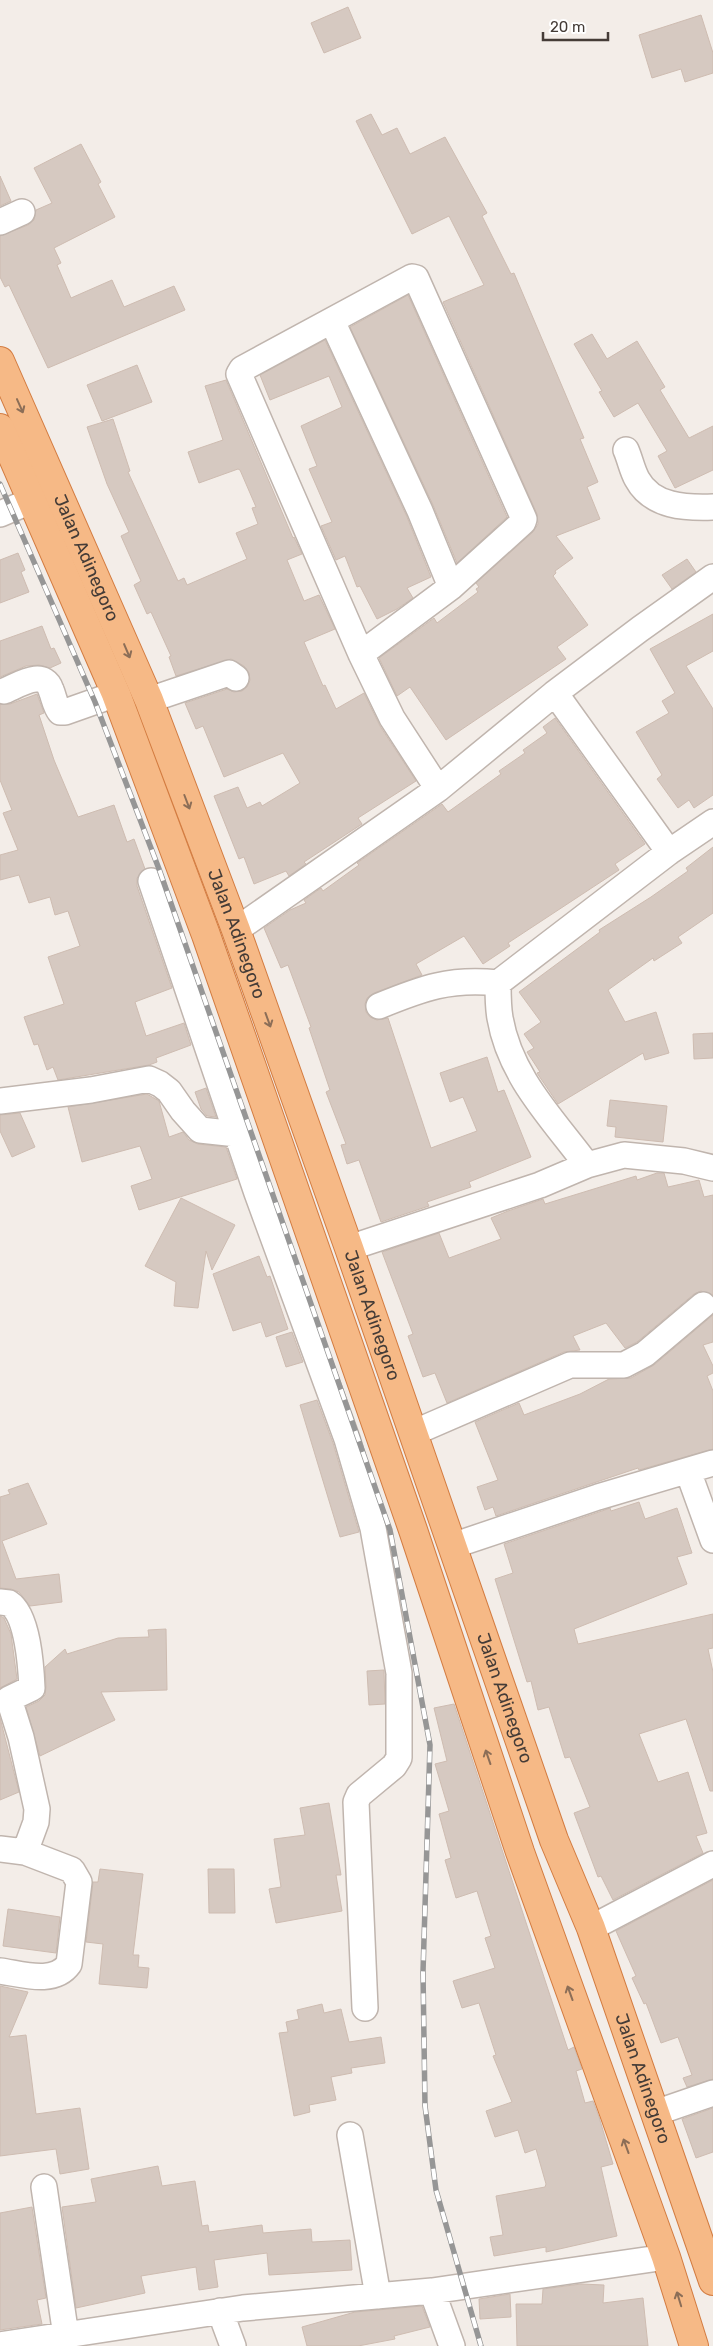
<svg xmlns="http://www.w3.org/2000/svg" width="713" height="2346" viewBox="0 0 713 2346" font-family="Rubik,sans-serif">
	<rect width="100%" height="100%" fill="#f3ede8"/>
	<path fill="#d6c9c1" stroke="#cebcb1" d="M348,7L361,38L324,53L311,23Z
		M701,15L713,53V73L685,82L681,69L652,78L639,35Z
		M371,114L382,135L397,128L410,154L445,137L487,213L482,216L511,274L514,273L584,438L580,439L598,482L587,487L600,519L556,536L573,558L555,571L556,573L553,576L588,625L557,647L566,659L446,740L410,687L397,696L379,658L434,618L437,623L478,592L476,589L479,587L476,583L533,532L538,524L537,514L443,302L484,285L449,216L412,234L356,121Z
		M81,144L101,182L98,184L115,217L54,248L61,263L57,265L71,298L112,280L124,307L174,286L185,310L48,368L9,285L5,287L0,277V236L28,225L34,220L36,210L52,203L34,168Z
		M0,176L11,201L0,206Z
		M408,295L507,517L457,563L433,505L350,327Z
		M592,334L607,359L637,341L665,387L660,390L689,438L713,426V470L675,488L658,456L667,451L638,403L614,417L599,392L602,391L574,344Z
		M325,340L407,517L431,577L407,588L413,598L397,609L377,619L360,586L357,587L345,556L336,560L321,526L332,522L309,469L317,466L301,426L342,407L329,376L270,400L260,375Z
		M137,365L152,402L102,421L87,385Z
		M226,380L293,538L294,537L302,554L287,560L304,601L319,595L335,629L304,642L323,686L325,685L336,709L364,693L380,726L416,781L358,818L362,824L304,862L306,864L289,876L286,871L254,884L244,857L239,859L214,796L238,787L247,808L260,802L262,806L300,783L283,753L224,777L203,726L196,729L185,703L227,689L234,692L242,691L247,687L250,680L249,673L244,666L231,659L176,676L169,657L171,656L151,612L147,614L134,585L141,581L121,536L129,532L107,484L87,427L113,419L130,471L128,472L178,581L184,578L187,585L247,559L236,533L258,524L252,508L256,507L240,470L238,469L199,483L188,452L223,440L205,386Z
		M18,553L25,570L21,572L29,592L0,603V560Z
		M687,559L696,572L672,589L662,575Z
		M713,614V651L686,666L713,709V795L694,808L689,800L678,808L657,779L662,775L636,732L669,713L662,701L675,693L650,649Z
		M42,626L51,649L54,648L61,663L50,668L39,665L26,666L0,677V641Z
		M37,694L44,713L39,715L54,760L78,817L114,805L127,842L134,839L145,869L137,878V886L172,988L135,1002L146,1036L184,1023L191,1045L156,1058L157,1062L149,1065L58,1080L53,1067L47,1070L38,1044L34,1045L24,1017L64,1004L48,957L80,946L68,911L55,915L50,897L29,903L19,875L0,880V855L18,850L3,813L12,810L0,780V704H10Z
		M555,718L645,844L615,864L619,870L508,943L510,946L483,964L464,936L416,964L422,975L374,993L367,998L365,1004L366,1012L370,1017L377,1020L388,1018L431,1148L477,1131L463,1097L450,1102L440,1073L487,1057L498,1092L504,1090L531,1157L469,1182L471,1187L427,1202L429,1206L381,1222L359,1160L347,1164L341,1145L346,1144L326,1092L330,1090L309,1028L311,1027L288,965L281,968L264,928L290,910L306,903L304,900L321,888L323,891L359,865L357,863L442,804L448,812L501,774L499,771L525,753L523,750L547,733L543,727Z
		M713,847V913L678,937L682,943L654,961L653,958L608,990L625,1022L656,1012L669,1053L645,1060L643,1053L558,1104L537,1073L540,1072L527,1052L534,1048L524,1034L541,1022L519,992L600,932L599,930L651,897L688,871L686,868Z
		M713,1033V1058L694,1059L693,1034Z
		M206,1088L216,1117L207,1116L201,1109L195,1092Z
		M147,1094L159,1101L169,1137L183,1132L189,1140L198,1144L226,1147L237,1179L139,1210L131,1186L152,1179L140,1146L82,1162L68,1107Z
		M610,1100L667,1106L663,1142L615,1137L616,1127L607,1126Z
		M20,1113L35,1147L12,1157L0,1131V1115Z
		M657,1173H664L668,1187L699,1180L704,1197L713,1195V1295L701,1291L694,1294L637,1342L625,1348L606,1323L573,1336L580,1350L564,1352L447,1403L435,1373L423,1377L408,1336L413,1334L382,1252L439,1233L449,1258L501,1239L491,1218L508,1211L543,1199L545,1204L636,1176L637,1180Z
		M181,1198L235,1225L212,1270L206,1251L198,1308L174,1306L176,1282L145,1266Z
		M259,1256L267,1277L270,1276L288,1329L266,1337L261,1322L233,1331L213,1274Z
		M713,1315V1342L703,1345L713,1366V1373L707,1376L713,1391V1449L639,1470L638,1468L496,1516L493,1507L485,1510L477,1487L498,1480L475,1422L519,1403L524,1415L580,1394L609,1379L631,1378L654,1365Z
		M292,1332L303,1362L286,1367L276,1337Z
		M317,1400L333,1443L359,1532L340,1537L300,1405Z
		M28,1483L47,1524L2,1541L16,1579L59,1574L62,1602L30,1606L19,1592L11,1589L0,1588V1497L10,1494L8,1490Z
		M639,1502L645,1519L677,1508L692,1553L677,1557L687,1584L574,1629L578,1644L713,1614V1648L708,1649L713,1672V1791H710L686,1719L639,1734L658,1782L688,1772L707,1833L696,1836L703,1853L613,1900L601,1876L598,1877L574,1813L590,1807L570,1757L565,1758L549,1707L538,1710L531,1681L527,1682L495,1579L513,1573L504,1544L602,1511L610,1508L611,1511Z
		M0,1616L4,1618L11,1634L17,1679L0,1688Z
		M166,1629L167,1690L101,1692L115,1720L40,1756L26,1707L39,1701L45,1695L46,1687L45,1667L65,1649L67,1654L118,1638L149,1637L148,1630Z
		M384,1670L385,1704L369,1705L367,1671Z
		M454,1704L568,2050L574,2047L582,2069L576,2071L585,2103L593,2101L599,2117L613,2164L601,2167L617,2236L546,2252V2247L494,2256L490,2237L503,2235L496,2196L545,2187L546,2184L536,2149L525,2153L518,2130L495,2137L486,2111L512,2102L493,2056L496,2055L479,2003L462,2008L453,1981L495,1968L485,1938L491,1936L477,1891L456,1898L445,1860L451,1858L439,1814L449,1811L435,1764L447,1761L434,1708Z
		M0,1718L19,1792L0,1800Z
		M329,1803L341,1875H336L342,1911L276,1923L269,1889L281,1887L274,1839L305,1835L300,1808Z
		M100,1869L143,1874L133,1955H139L138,1967L149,1968L147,1988L99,1984L103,1944L86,1942L93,1882H98Z
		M208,1869H234L235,1913H209Z
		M713,1880V2079L687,2087L683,2078L692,2075L678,2037L661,2043L646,2003L644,2004L632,1978L636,1976L616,1931Z
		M8,1909L60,1917L56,1953L3,1946Z
		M0,1986L28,1992L9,2037L26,2035L36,2114L80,2108L89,2169L60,2174L56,2149L0,2156Z
		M322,2004L324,2013L341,2009L349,2042L381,2037L385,2063L351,2068L352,2073L331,2077L336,2100L309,2105L310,2112L294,2116L279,2033L288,2032L286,2022L299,2019L297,2010Z
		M713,2108V2152L696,2158L682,2119Z
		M158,2166L162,2186L195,2181L202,2226L208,2225L209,2232L262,2225L263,2233L311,2229L312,2242L350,2240L352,2270L269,2275L267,2253L214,2260L218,2287L199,2290L196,2267L141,2276L145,2293L76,2308L62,2207L96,2202L91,2179Z
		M32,2207L46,2298L37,2300L42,2324L0,2330V2213Z
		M581,2284L604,2285L603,2303L643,2298L648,2346H517L516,2304H542L543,2289Z
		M510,2294L511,2317L480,2319L479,2299Z
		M422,2306L430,2327L394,2336L395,2339L358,2346H307L302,2327L355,2312Z"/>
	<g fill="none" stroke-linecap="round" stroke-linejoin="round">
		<defs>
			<path id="minor" d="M0,222L22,212
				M332,321L420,511L451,587
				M626,450C630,459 632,470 637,479C652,507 686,508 713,507
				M0,514L33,500
				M361,654L451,587L523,522L524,519L416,278L412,277L242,369L239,374L361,654L392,718L438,789
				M4,691C19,685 44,668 51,690C54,697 55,706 60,712H65L116,694
				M555,693L669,852
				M149,700L229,673L236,678
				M151,881L257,1193L347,1439L373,1528L399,1673V1758L394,1766L359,1795L356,1802L365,2008
				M236,930L438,789L555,693L640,629L713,577
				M379,1006C423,988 450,978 498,983
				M0,1101L91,1090L149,1079L160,1084L169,1091L183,1111L200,1130L237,1134
				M587,1165C553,1119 510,1077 500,1018C498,1007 498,995 498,983L669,852L713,822
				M349,1248L540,1185L587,1165L624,1155L684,1161L713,1168
				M413,1433L570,1365H624L645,1354L703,1305
				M688,1471L713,1540
				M452,1546L598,1497L713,1463
				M0,1602L9,1603C28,1615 31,1667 32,1688L9,1699L21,1737L37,1809L36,1822L25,1852L72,1870L79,1882L69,1964C54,1985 22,1974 0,1971
				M0,1849L25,1852
				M591,1928L713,1864
				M655,2113L713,2093
				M350,2135L378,2296
				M44,2187L66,2336
				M432,2291L452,2346
				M220,2311L233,2346
				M0,2345L243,2308L432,2291L666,2257"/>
			<g id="trunk">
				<path id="s1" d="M0,361L149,700L236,930L349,1248L554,1840L591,1928L713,2281"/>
				<path d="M0,428L116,694L206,935L413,1530L520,1852L666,2257L694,2346"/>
			</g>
		</defs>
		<use href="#minor" stroke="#c0b5ae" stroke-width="28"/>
		<use href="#trunk" stroke="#d37c41" stroke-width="30"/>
		<use href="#minor" stroke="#fff" stroke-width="25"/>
		<use href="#trunk" stroke="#f6b986" stroke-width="28"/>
		<defs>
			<path id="rail" d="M0,484L95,702L159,869L390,1530L430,1745L423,1972L425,2106L436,2190L481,2346"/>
		</defs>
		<use href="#rail" stroke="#969696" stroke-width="5.5"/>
		<use href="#rail" stroke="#fff" stroke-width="4" stroke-dasharray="11" stroke-linecap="butt"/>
	</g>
	<defs><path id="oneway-shaft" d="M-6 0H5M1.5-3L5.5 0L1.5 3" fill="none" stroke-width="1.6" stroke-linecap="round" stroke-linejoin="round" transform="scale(1.25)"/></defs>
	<g stroke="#8c6e57">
		<use href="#oneway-shaft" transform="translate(20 406) rotate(66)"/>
		<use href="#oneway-shaft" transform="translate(127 651) rotate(67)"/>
		<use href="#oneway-shaft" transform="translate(187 802) rotate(69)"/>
		<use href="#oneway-shaft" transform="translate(268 1020) rotate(70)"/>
		<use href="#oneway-shaft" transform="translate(488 1757) rotate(-109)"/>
		<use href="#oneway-shaft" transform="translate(570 1993) rotate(-110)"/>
		<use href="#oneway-shaft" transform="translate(626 2146) rotate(-110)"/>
		<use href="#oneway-shaft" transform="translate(679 2299) rotate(-107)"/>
	</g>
	<g text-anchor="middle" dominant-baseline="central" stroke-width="5" stroke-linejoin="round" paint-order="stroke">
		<g font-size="18" fill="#453c37" stroke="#fff">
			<text stroke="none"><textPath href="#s1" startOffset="215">Jalan Adinegoro</textPath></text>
			<text stroke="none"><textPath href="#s1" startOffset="620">Jalan Adinegoro</textPath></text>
			<text stroke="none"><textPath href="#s1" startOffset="1025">Jalan Adinegoro</textPath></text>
			<text stroke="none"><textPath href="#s1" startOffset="1430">Jalan Adinegoro</textPath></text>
			<text stroke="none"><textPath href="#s1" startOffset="1835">Jalan Adinegoro</textPath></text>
		</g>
	</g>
	<path d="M543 32v8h65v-8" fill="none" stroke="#453c37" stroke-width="2.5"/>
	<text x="550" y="32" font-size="15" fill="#453c37" stroke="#ffffff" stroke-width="4" paint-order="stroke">20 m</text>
</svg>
